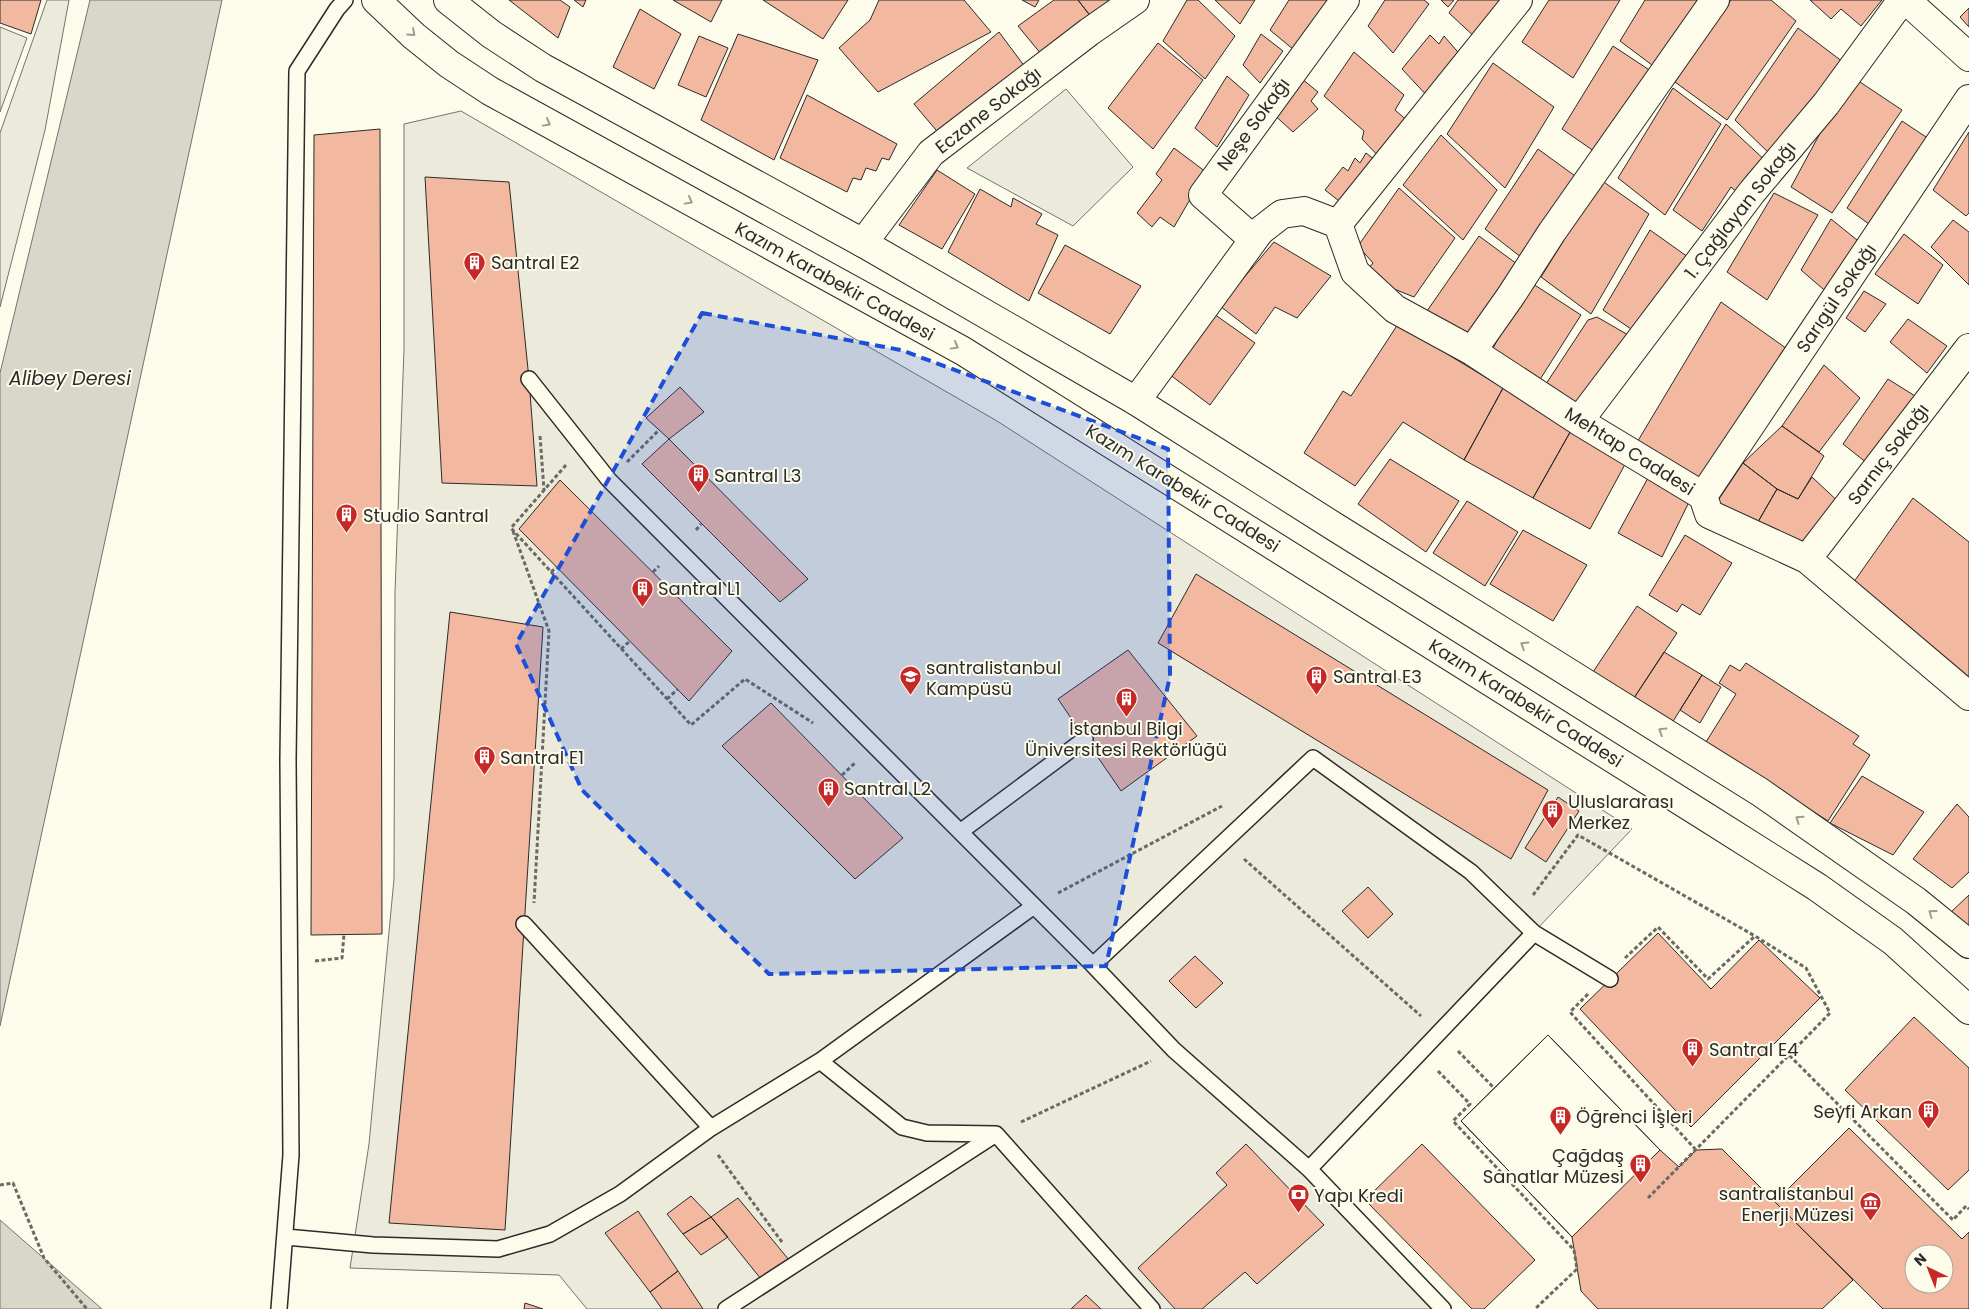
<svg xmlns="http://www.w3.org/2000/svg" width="1969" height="1309" viewBox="0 0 1969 1309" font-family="Poppins,sans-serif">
	<rect width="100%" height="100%" fill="#fdfbea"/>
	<path fill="#ecebdb" stroke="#74746e" d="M47,0H69L45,130L0,307V133Z
		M0,27L27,38L0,112Z
		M1066,89L1133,167L1073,226L967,168Z
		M461,111L997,421L1632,829L1309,1169L1443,1309H587L559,1275L350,1268L369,1144L394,879L395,592L404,349V124Z"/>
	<path fill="#d8d7c9" stroke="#74746e" d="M90,0H222L0,1026V373Z
		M0,1220L102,1309H0Z"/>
	<path fill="#f2b8a0" stroke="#2b2b2b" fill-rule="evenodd" d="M0,0H41L31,34L0,23Z
		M509,0H560L570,7L558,38Z
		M574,0H586L583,7Z
		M673,0H722L711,22Z
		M763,0H848L823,39Z
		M879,0H964L991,32L878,92L839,48L870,20Z
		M1022,0H1039L1035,7Z
		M1054,0H1078L1095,22L1046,60L1018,26Z
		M1078,0H1128L1095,22Z
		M1187,0H1198L1235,36L1205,79L1163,41Z
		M1215,0H1255L1240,24Z
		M1289,0H1335L1300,55L1270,30Z
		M1385,0H1424L1429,4L1393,53L1368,26Z
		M1441,0H1454L1448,7Z
		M1458,0H1502L1478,40L1449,13Z
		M1549,0H1620L1573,78L1522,42Z
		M1645,0H1702L1656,68L1620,41Z
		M1731,0H1771L1796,21L1727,120L1675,82Z
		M1810,0H1882L1861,26L1841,9L1831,19Z
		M1969,8V27L1960,17Z
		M640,9L681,34L654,89L613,67Z
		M1798,28L1847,65L1775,159L1735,120Z
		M999,32L1028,71L941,136L914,104Z
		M738,34L818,60L774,160L701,120Z
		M1261,34L1283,51L1260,83L1243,65Z
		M1430,35L1439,44L1444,36L1463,58L1431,100L1402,69Z
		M699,36L728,48L706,97L678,85Z
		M1158,43L1203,80L1153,149L1108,108Z
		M1613,46L1657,75L1601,156L1562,129Z
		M1354,52L1404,95L1395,110L1409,122L1384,162L1362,139L1364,131L1324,96Z
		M1493,63L1554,107L1505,188L1447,134Z
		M1296,74L1318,92L1311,101L1318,109L1293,132L1271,112Z
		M1227,76L1249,95L1217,147L1195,128Z
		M1851,76L1902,110L1832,213L1791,187Z
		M1673,88L1721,124L1665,215L1618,178Z
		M807,95L897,144L889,160L882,158L876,171L866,168L861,180L853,178L847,192L780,158Z
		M1902,121L1935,143L1877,230L1847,208Z
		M1726,124L1769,164L1742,197L1731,187L1702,231L1673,210Z
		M380,129L382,934L311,935L314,135Z
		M1969,132V213L1966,216L1933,190Z
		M1441,135L1497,190L1463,240L1403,185Z
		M1174,148L1206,172L1174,227L1160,217L1152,227L1137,213L1162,180L1156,174Z
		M1538,149L1582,181L1526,261L1485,229Z
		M1366,153L1380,164L1348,208L1325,190L1343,167L1348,171L1355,158L1360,163Z
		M937,170L975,194L942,249L899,225Z
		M425,177L509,182L529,379L537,486L442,483Z
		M1601,180L1649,214L1591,314L1541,277Z
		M1399,188L1455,238L1414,297L1384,285L1368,269L1373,263L1358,246Z
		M980,189L1011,207L1013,198L1042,214L1036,224L1058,235L1029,301L948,252Z
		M1774,193L1818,215L1767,300L1727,272Z
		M1831,219L1862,244L1830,295L1801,270Z
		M1953,220L1969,232V285L1931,247Z
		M1650,230L1695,262L1640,335L1603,310Z
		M1904,234L1943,265L1918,304L1875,274Z
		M1479,236L1521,267L1469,340L1427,311Z
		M1274,242L1331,276L1297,318L1275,307L1256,334L1220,306Z
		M1065,245L1141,286L1110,334L1038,293Z
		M1530,282L1581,315L1539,381L1488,357Z
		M1864,291L1886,304L1865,332L1846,318Z
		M1721,302L1790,351L1699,489L1633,449Z
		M1214,314L1255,343L1210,405L1169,374Z
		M1597,317L1630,336L1577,413L1542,390L1588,320Z
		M1908,319L1947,346L1927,373L1890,342Z
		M1398,324L1503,388L1464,460L1403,422L1355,486L1304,453L1343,391L1351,396Z
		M1824,365L1860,398L1819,452L1782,426Z
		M1888,379L1915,396L1872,467L1843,444Z
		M680,387L704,412L669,439L646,418Z
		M1503,388L1573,427L1533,498L1464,460Z
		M1782,426L1824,456L1798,499L1777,489L1743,463Z
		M1573,427L1629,457L1590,529L1533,498Z
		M669,439L808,579L780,602L642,464Z
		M1390,459L1459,501L1426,552L1358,504Z
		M1743,463L1777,489L1751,534L1709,514Z
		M1649,476L1692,496L1662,557L1618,533Z
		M1812,477L1844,507L1807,556L1751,534L1777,489L1798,499Z
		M560,480L732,651L689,701L519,529Z
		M1913,498L1969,542V679L1851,586Z
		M1467,501L1518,532L1485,586L1433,553Z
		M1523,530L1587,565L1553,621L1490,584Z
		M1685,535L1732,563L1700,615L1682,604L1677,612L1649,595Z
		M1196,574L1548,790L1511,859L1158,643Z
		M1637,606L1677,633L1634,698L1593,672Z
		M450,612L543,627L505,1230L389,1223Z
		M1128,650L1197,736L1121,791L1058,699Z
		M1664,652L1702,675L1672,723L1634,698Z
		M1746,663L1859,736L1853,744L1870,755L1828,821L1706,742L1736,694L1719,683L1730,665L1740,671Z
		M1702,675L1721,687L1700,723L1680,710Z
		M771,703L903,838L855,879L722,746Z
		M1862,776L1924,812L1893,855L1830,823Z
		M1558,797L1579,811L1546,862L1525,848Z
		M1957,804L1969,817V872L1952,888L1913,859Z
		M1368,887L1393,914L1368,938L1342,911Z
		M1969,895V933L1950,913Z
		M1658,933L1711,989L1759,940L1820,998L1691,1127L1580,1009Z
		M1195,956L1223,983L1196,1008L1169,981Z
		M1914,1017L1969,1068V1170L1948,1190L1845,1090Z
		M1548,1035L1660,1150L1679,1167L1696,1150L1722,1149L1853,1280L1822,1309H1598L1581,1291L1572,1237L1461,1121Z
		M1548,1035L1660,1150L1572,1237L1461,1121Z
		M1849,1128L1962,1239L1969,1232V1309H1883L1775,1202ZM1914,1254H1944V1284H1914Z
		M1246,1144L1324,1225L1257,1284L1245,1272L1202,1309H1175L1138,1268L1227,1185L1216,1173Z
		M1422,1144L1535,1260L1484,1309H1472L1365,1200Z
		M691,1196L711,1217L683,1234L667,1214Z
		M738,1198L789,1260L761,1279L711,1217Z
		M638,1211L678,1271L650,1292L605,1233Z
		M711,1217L728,1237L701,1255L683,1234Z
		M678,1271L703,1309H662L650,1292Z
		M1086,1295L1101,1309H1071Z
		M525,1303L543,1309H524Z"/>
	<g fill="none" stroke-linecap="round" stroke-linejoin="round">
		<defs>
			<path id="service" d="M529,379L609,480L1093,965L1174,1050L1309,1169L1443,1309
				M960,832L1085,739
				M1034,906L820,1061L902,1127L927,1133L996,1134L1152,1309
				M524,924L711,1128
				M1093,965L1313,758L1471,872L1534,933L1610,979
				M1309,1169L1534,933
				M286,1237L373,1245L498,1249L550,1234L620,1194L711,1128L820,1061
				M279,1309L291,1155L288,760L297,71L337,9L345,0
				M726,1309L996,1134"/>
			<path id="minor" d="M1906,0L1969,57
				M1338,224L1355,272L1395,309L1472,351L1582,423L1703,496L1709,514L1807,559L1969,696
				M1253,239L1203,195L1345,0
				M863,243L931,153L1089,32L1135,0
				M1472,351L1510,297L1552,232L1715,0
				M1136,401L1260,231L1282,214L1304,211L1338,224L1518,0
				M1579,421L1752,192L1826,104L1902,0
				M1703,496L1969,99
				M1807,559L1969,348"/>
			<path id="primary" d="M376,0L414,36L449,64L490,91L963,351L1703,815L1817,887L1893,941L1969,1010
				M448,0L491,34L543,68L863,243L1136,401L1335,527L1760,792L1916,901L1969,944"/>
		</defs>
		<use href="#service" stroke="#2b2b2b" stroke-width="18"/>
		<use href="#minor" stroke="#2b2b2b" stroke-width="30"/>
		<use href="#primary" stroke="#2b2b2b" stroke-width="30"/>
		<path stroke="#6a6964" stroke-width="3" stroke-dasharray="4 2.5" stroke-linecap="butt" d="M540,436L544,490
			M627,462L659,430
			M566,465L511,528L691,725L745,679L813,723
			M696,530L701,524
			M513,531L549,631L534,903
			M551,572L557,567
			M653,572L659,566
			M621,649L630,641
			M667,699L678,689
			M842,775L855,763
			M1244,859L1421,1016
			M1058,893L1222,806
			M1533,895L1578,835L1755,936
			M1625,958L1658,927L1708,979L1755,936L1806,968L1830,1013L1789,1055
			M315,961L342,958L344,934
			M1588,994L1570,1012L1696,1150
			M1458,1051L1494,1088
			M1438,1071L1470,1104L1453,1121L1574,1250L1577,1269L1535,1309
			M1021,1122L1151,1061
			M718,1155L782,1242
			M0,1185L13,1183L44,1258L87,1309
			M1648,1198L1789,1055L1953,1220L1966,1206L1969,1209"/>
		<use href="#service" stroke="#fdfbea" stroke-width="15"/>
		<use href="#minor" stroke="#fdfbea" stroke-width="28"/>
		<use href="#primary" stroke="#fdfbea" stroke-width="28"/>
	</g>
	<defs><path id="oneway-chevron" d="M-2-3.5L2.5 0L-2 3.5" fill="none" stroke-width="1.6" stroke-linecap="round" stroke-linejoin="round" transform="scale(1.25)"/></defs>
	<g stroke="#9e9d94">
		<use href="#oneway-chevron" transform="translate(412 33) rotate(42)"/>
		<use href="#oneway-chevron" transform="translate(547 123) rotate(29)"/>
		<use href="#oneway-chevron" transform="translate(689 201) rotate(29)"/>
		<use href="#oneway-chevron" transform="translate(955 346) rotate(29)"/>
		<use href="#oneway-chevron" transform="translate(1524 645) rotate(-148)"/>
		<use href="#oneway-chevron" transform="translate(1662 731) rotate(-148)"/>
		<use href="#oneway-chevron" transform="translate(1799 819) rotate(-145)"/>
		<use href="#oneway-chevron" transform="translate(1932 913) rotate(-144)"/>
	</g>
	<path fill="#1d4ed8" fill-opacity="0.2" stroke="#1d4ed8" stroke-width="4" stroke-dasharray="10 6" stroke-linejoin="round" d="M702,313L901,350L1168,449L1170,676L1106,966L769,974L582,790L516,644Z"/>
	<defs>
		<symbol id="building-pin" viewBox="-11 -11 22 30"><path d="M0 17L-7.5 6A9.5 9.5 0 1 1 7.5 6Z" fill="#c62828" stroke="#fdfbea"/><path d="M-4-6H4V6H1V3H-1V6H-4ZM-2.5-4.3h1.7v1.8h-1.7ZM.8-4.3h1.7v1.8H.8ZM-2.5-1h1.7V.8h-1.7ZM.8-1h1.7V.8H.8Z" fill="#fff"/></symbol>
		<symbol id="university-pin" viewBox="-11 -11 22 30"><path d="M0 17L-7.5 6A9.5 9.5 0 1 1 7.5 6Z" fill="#c62828" stroke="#fdfbea"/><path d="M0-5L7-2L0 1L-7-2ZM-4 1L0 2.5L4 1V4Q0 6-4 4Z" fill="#fff"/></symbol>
		<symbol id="bank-pin" viewBox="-11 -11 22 30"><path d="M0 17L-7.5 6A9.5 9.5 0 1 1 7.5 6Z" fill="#c62828" stroke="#fdfbea"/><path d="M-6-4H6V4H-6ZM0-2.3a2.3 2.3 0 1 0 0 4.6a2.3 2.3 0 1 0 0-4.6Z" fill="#fff"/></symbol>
		<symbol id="museum-pin" viewBox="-11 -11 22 30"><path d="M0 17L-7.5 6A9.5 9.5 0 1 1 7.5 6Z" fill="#c62828" stroke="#fdfbea"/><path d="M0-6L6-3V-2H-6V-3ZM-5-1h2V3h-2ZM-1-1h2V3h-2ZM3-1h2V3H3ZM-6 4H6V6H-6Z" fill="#fff"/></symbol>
	</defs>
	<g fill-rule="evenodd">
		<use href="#building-pin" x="462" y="250" width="25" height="34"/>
		<use href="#building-pin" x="686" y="462" width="25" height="34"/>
		<use href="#building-pin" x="334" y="502" width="25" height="34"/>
		<use href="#building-pin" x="630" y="576" width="25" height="34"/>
		<use href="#building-pin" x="1304" y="664" width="25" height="34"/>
		<use href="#university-pin" x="898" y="664" width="25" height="34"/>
		<use href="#building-pin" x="1114" y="686" width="25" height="34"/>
		<use href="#building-pin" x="472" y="744" width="25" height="34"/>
		<use href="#building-pin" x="816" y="776" width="25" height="34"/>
		<use href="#building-pin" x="1540" y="798" width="25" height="34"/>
		<use href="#building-pin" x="1680" y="1036" width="25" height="34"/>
		<use href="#building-pin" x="1916" y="1098" width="25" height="34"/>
		<use href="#building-pin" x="1548" y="1104" width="25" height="34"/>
		<use href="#building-pin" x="1628" y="1152" width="25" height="34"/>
		<use href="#bank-pin" x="1286" y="1182" width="25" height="34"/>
		<use href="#museum-pin" x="1858" y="1190" width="25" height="34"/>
	</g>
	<g text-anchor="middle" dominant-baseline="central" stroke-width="4" stroke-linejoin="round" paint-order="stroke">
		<g font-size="18" fill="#2b2b2b" stroke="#fdfbea">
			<text transform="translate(988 110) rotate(-38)">Eczane Sokağı</text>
			<text transform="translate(1253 124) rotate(-54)">Neşe Sokağı</text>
			<text transform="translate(1740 210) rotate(-52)">1. Çağlayan Sokağı</text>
			<text transform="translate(835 281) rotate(29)">Kazım Karabekir Caddesi</text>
			<text transform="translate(1836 298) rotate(-56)">Sarıgül Sokağı</text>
			<text transform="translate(1630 451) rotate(32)">Mehtap Caddesi</text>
			<text transform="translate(1888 454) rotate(-53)">Sarnıç Sokağı</text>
			<text transform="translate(1183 488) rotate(32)">Kazım Karabekir Caddesi</text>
			<text transform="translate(1526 703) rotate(32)">Kazım Karabekir Caddesi</text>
		</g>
		<g font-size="18" fill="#2b2b2b" stroke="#fdfbea" text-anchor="start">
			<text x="491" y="262">Santral E2</text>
			<text x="714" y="475">Santral L3</text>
			<text x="363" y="515">Studio Santral</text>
			<text x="658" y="588">Santral L1</text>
			<text x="926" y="667">santralistanbul<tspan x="926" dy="21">Kampüsü</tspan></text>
			<text x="1333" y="676">Santral E3</text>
			<text x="1126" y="728" text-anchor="middle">İstanbul Bilgi<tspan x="1126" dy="21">Üniversitesi Rektörlüğü</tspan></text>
			<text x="500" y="757">Santral E1</text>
			<text x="844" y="788">Santral L2</text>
			<text x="1568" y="801">Uluslararası<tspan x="1568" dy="21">Merkez</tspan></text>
			<text x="1709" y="1049">Santral E4</text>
			<text x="1912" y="1111" text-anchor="end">Seyfi Arkan</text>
			<text x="1576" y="1116">Öğrenci İşleri</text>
			<text x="1624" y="1155" text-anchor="end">Çağdaş<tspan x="1624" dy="21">Sanatlar Müzesi</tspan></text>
			<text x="1854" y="1193" text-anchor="end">santralistanbul<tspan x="1854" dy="21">Enerji Müzesi</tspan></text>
			<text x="1314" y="1195">Yapı Kredi</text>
		</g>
		<g font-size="19" font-style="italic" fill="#2b2b2b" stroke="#fdfbea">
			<text x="70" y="378">Alibey Deresi</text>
		</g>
	</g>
	<g transform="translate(1929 1269) rotate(317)"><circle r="24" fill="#fdfbea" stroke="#a9a89e"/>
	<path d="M0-4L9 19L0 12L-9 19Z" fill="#c62828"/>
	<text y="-8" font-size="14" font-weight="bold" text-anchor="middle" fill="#2b2b2b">N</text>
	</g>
</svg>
